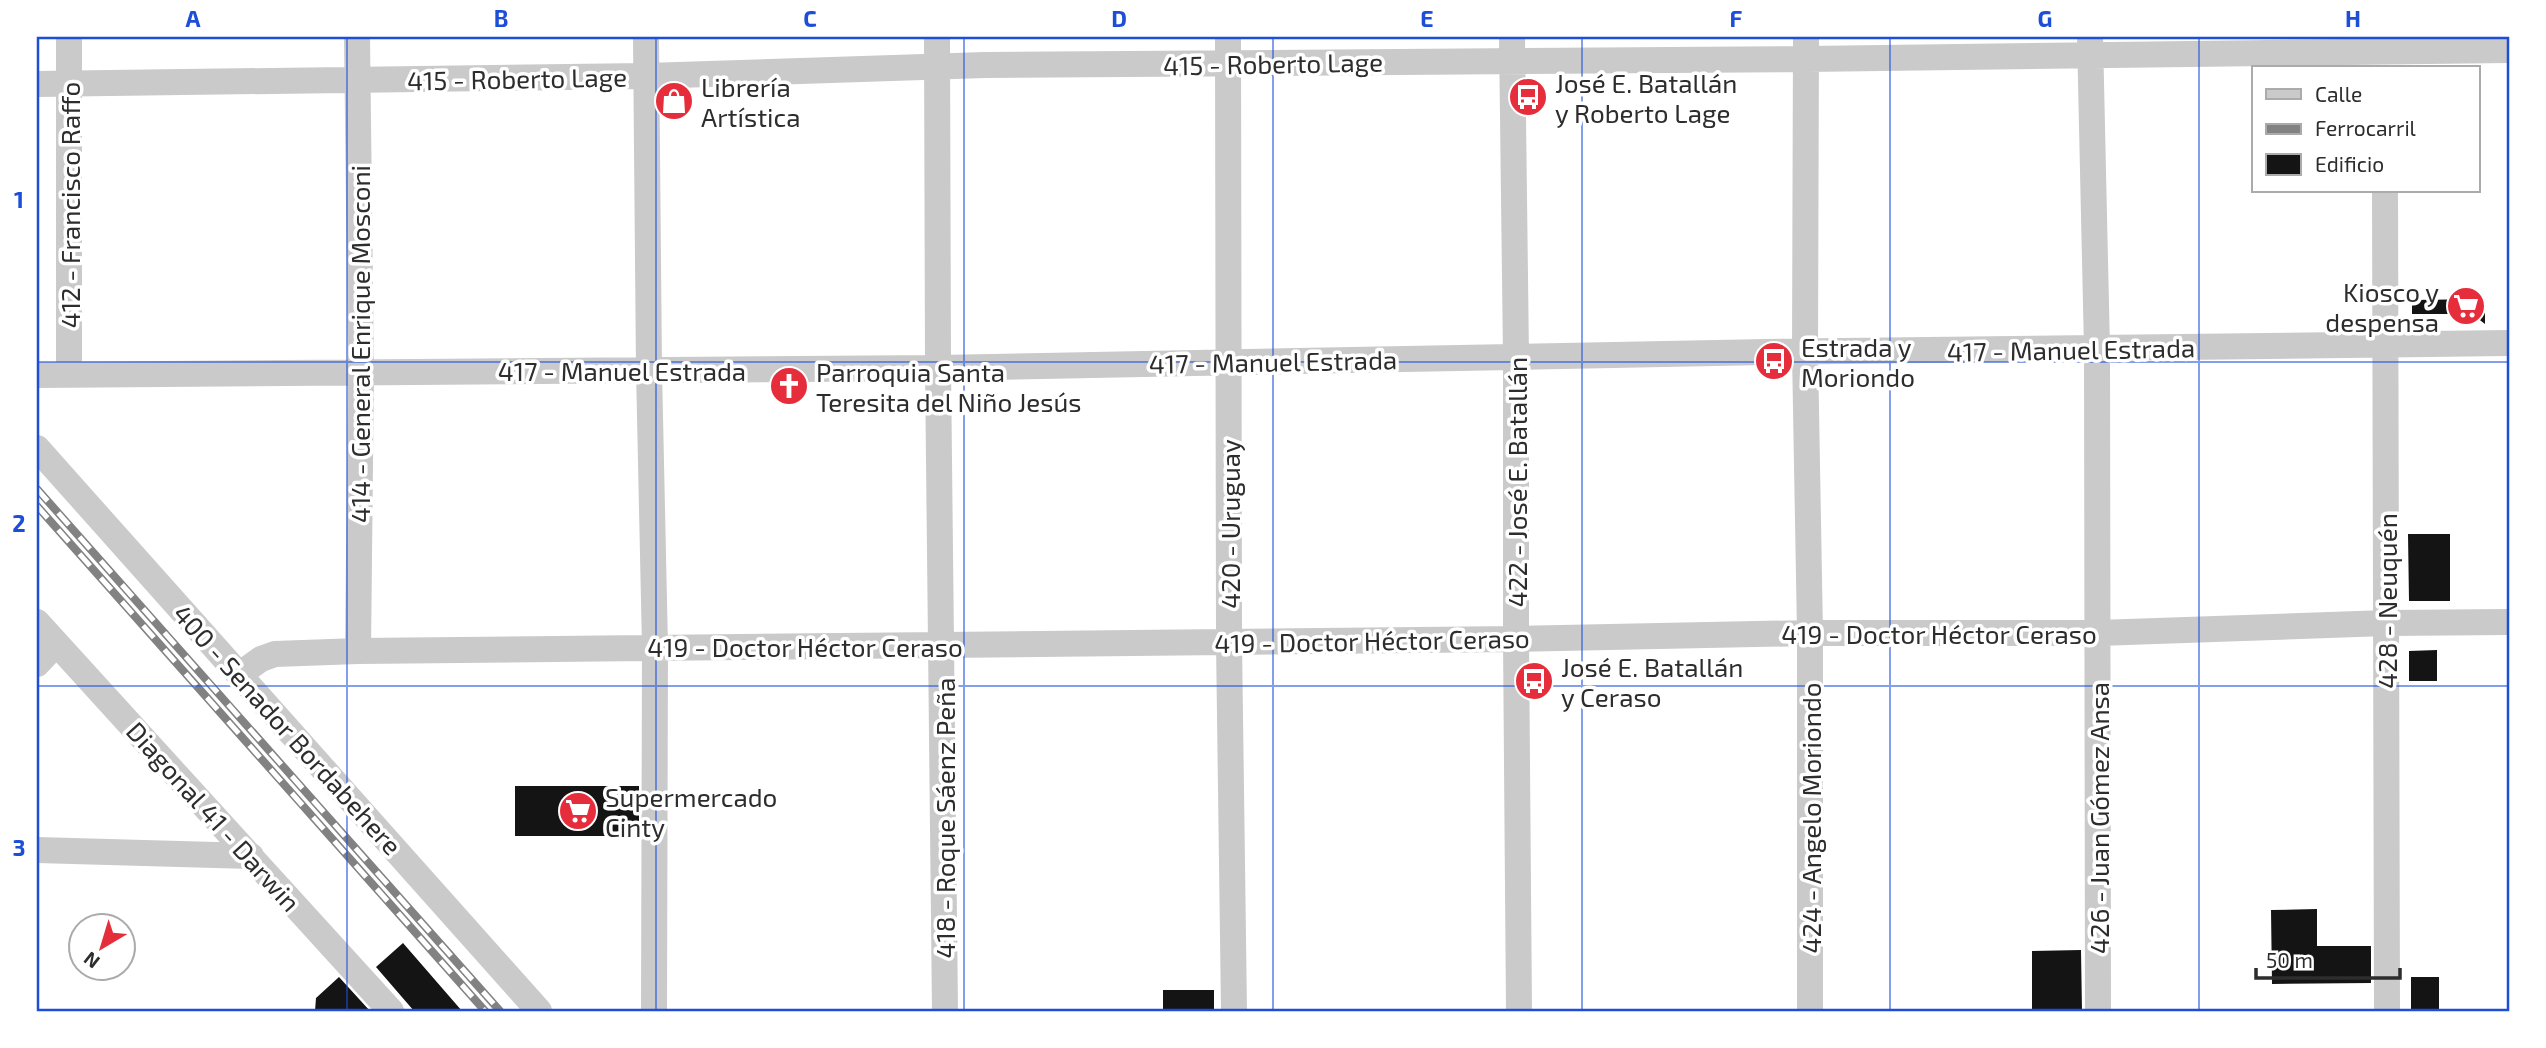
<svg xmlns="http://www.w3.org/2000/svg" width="2546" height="1048" viewBox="0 0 2546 1048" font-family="'Exo 2',sans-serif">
	<rect width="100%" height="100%" fill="#fff"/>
	<path fill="#141414" d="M2485,299V324L2472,314H2412V300Z
		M2408,534H2450V601H2409Z
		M2437,650V681H2409V651Z
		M515,786H639V836H515Z
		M2317,909V946H2371V983L2272,984L2271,910Z
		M403,943L462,1011H414L376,967Z
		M2081,950L2082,1011H2032V951Z
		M339,977L370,1011H315L316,998Z
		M2411,977H2439V1011H2411Z
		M1163,990H1214V1011H1163Z"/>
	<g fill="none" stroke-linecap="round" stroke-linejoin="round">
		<path stroke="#cacaca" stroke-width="26" d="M357,37L361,372L358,651
			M646,37L649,370L655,647L654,1011
			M937,37L938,368L945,1011
			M1228,37L1229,642L1234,1011
			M1512,37L1516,357V639L1519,1011
			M1806,37L1805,353L1810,633V1011
			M2090,37L2097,349L2098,1011
			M37,84L646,76L985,65L1806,59L2509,50
			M2385,191L2387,1011
			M69,374V37
			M37,375L938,368L1767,352L2509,343
			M37,448L539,1011
			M37,622L391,1011
			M37,664L56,644
			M240,674L261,659L275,654L358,651L1516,639L1810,633H2098L2386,623L2509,622
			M37,850L251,856"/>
		<defs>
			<path id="rail" d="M37,489L500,1011
				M37,506L485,1011"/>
		</defs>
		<use href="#rail" stroke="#828282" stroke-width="8"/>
		<use href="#rail" stroke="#fff" stroke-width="5" stroke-dasharray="16" stroke-linecap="butt"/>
	</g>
	<path fill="none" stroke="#1d4ed8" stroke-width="2" stroke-opacity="0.55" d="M347,37V1011M656,37V1011M964,37V1011M1273,37V1011M1582,37V1011M1890,37V1011M2199,37V1011M37,362H2509M37,686H2509"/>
	<defs>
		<symbol id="bus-disc" viewBox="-11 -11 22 22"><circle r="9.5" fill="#e62d3b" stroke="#fff"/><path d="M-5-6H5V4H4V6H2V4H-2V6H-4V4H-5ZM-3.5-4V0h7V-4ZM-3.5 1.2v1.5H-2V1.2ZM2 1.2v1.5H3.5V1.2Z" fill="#fff"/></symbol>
		<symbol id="shop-disc" viewBox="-11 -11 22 22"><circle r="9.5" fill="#e62d3b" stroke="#fff"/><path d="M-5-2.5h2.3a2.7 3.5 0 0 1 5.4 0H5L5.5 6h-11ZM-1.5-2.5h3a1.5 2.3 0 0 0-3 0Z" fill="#fff"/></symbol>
		<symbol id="supermarket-disc" viewBox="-11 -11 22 22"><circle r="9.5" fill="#e62d3b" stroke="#fff"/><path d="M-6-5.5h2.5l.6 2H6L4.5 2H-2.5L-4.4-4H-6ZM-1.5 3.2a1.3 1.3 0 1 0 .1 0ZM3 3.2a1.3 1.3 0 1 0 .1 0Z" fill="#fff"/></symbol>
		<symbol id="church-disc" viewBox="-11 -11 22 22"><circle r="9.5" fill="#e62d3b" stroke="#fff"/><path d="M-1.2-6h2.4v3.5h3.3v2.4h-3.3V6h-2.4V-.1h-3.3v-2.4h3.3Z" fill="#fff"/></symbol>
	</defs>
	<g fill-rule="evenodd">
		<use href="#bus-disc" x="1506" y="75" width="44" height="44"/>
		<use href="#shop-disc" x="652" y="79" width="44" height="44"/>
		<use href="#supermarket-disc" x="2444" y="284" width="44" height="44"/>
		<use href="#bus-disc" x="1752" y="339" width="44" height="44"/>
		<use href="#church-disc" x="767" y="364" width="44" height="44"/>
		<use href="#bus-disc" x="1512" y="659" width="44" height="44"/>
		<use href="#supermarket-disc" x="556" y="789" width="44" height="44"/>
	</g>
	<g text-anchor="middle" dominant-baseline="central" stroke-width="7" stroke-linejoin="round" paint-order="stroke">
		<g font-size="26" fill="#2d2d2d" stroke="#fff">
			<text transform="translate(1273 63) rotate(-1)">415 - Roberto Lage</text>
			<text transform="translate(517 78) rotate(-1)">415 - Roberto Lage</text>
			<text transform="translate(69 205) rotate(-90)">412 - Francisco Raffo</text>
			<text transform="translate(359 344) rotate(-90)">414 - General Enrique Mosconi</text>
			<text transform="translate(2071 349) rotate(-1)">417 - Manuel Estrada</text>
			<text transform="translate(1273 361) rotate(-1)">417 - Manuel Estrada</text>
			<text x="622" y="370">417 - Manuel Estrada</text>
			<text transform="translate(1516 482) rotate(-90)">422 - José E. Batallán</text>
			<text transform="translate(1229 524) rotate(-90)">420 - Uruguay</text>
			<text transform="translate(2386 601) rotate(-90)">428 - Neuquén</text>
			<text x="1939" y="633">419 - Doctor Héctor Ceraso</text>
			<text transform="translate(1372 640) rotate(-1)">419 - Doctor Héctor Ceraso</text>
			<text x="805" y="646">419 - Doctor Héctor Ceraso</text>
			<text transform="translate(288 729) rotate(48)">400 - Senador Bordabehere</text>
			<text transform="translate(214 816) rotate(48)">Diagonal 41 - Darwin</text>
			<text transform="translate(944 818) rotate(-90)">418 - Roque Sáenz Peña</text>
			<text transform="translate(1810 818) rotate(-90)">424 - Angelo Moriondo</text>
			<text transform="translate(2098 818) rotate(-90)">426 - Juan Gómez Ansa</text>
		</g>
		<g font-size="26" fill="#2d2d2d" stroke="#fff" text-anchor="start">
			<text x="1555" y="82">José E. Batallán<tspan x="1555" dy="30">y Roberto Lage</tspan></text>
			<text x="701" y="86">Librería<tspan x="701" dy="30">Artística</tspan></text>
			<text x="2439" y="291" text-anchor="end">Kiosco y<tspan x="2439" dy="30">despensa</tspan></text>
			<text x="1801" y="346">Estrada y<tspan x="1801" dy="30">Moriondo</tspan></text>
			<text x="816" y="371">Parroquia Santa<tspan x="816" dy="30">Teresita del Niño Jesús</tspan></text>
			<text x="1561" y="666">José E. Batallán<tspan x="1561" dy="30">y Ceraso</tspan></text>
			<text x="605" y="796">Supermercado<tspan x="605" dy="30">Cinty</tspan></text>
		</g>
	</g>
	<rect width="2546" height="1048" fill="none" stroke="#ffffff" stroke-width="77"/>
	<rect x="2252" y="66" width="228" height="126" fill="#ffffff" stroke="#ababab" stroke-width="2"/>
	<rect x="2266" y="89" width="35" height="10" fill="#cacaca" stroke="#ababab" stroke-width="2"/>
	<text x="2315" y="102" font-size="21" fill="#2d2d2d">Calle</text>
	<rect x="2266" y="124" width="35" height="10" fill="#828282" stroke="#ababab" stroke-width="2"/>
	<text x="2315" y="136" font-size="21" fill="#2d2d2d">Ferrocarril</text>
	<rect x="2266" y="154" width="35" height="21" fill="#141414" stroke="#ababab" stroke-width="2"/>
	<text x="2315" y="172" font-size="21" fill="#2d2d2d">Edificio</text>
	<g transform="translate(102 947) rotate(218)"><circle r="33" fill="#ffffff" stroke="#ababab" stroke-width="2"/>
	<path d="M0-5L12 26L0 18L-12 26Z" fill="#e62d3b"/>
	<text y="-10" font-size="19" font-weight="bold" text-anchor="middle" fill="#2d2d2d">N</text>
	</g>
	<path d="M2256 968v10h144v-10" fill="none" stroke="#2d2d2d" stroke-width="3.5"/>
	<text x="2266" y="968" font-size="21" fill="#2d2d2d" stroke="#ffffff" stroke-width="5" paint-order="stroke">50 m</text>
	<rect x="38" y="38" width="2470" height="972" fill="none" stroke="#1d4ed8" stroke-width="2.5"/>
	<g font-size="23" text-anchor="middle" font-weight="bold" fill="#1d4ed8">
		<text x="193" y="27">A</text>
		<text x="501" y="27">B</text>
		<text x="810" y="27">C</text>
		<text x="1119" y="27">D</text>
		<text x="1427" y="27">E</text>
		<text x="1736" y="27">F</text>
		<text x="2045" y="27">G</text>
		<text x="2353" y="27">H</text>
		<text x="19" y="208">1</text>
		<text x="19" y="532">2</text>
		<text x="19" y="856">3</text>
	</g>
</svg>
